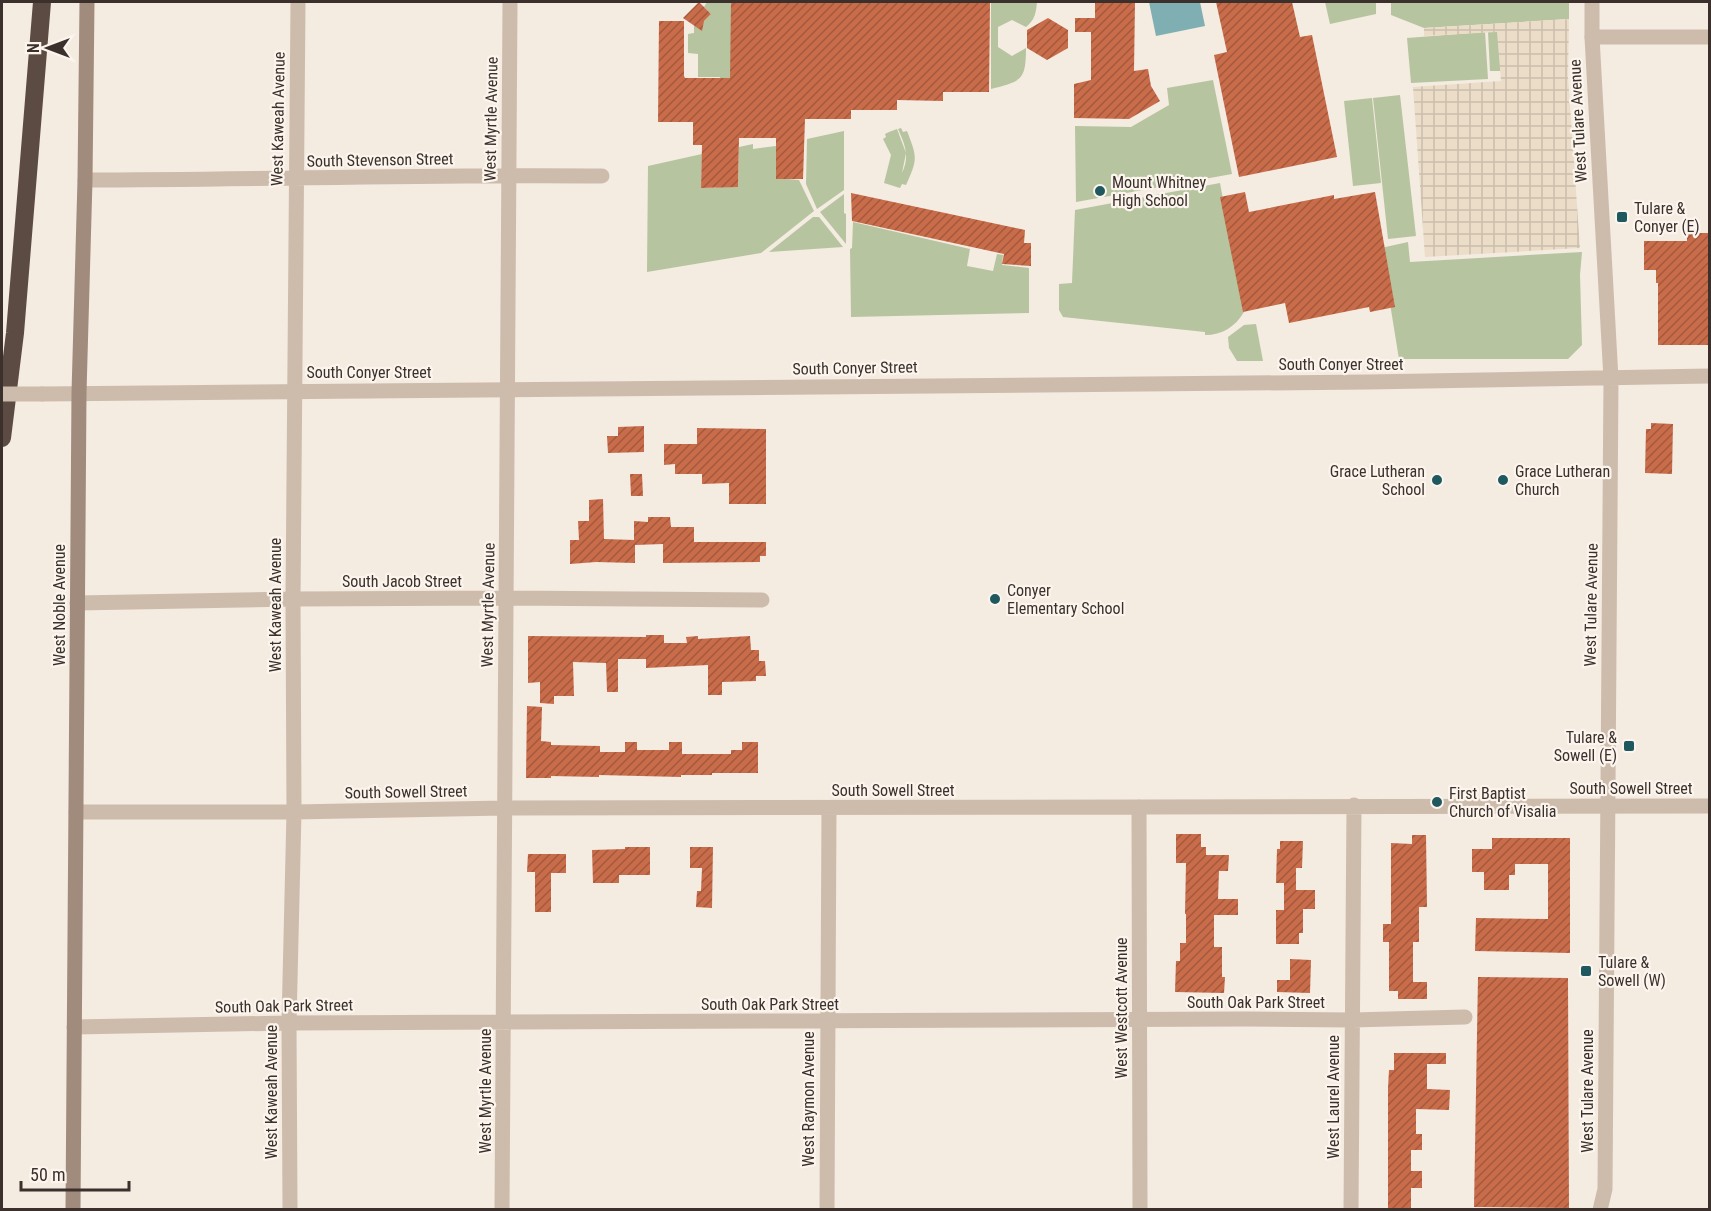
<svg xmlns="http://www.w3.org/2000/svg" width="1711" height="1211" viewBox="0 0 1711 1211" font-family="'Roboto Condensed',sans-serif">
	<defs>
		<pattern id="plaza-grid" width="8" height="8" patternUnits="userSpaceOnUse" patternTransform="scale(1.5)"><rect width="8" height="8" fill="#ecddc8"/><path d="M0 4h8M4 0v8" fill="none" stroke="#cbbeac"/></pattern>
		<pattern id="building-hatch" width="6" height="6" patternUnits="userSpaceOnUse" patternTransform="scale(1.5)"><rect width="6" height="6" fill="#c96c4a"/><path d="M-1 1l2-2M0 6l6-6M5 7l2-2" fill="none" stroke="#a4593e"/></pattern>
	</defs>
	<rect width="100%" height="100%" fill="#f4ebe1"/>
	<path fill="#b7c4a0" d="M707,2H732L731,144L720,146V77H698V54L688,53V34L694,33V26L704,21L711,14L704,7Z
		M991,2H1037C1036,12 1035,20 1026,27L1012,20L998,27V47L1012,56L1026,48C1026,81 1021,81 991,89Z
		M1325,2H1376V14L1330,24Z
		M1391,2H1569V19L1424,28L1391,15Z
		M1530,29L1501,71H1490L1488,32Z
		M1485,32L1488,79L1411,83L1407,38Z
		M1213,80L1232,174L1076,202L1075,126L1131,127L1169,105L1167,88Z
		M1400,95L1416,236L1388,239L1373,98Z
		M1372,98L1381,183L1353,186L1344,101Z
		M901,128L903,132L907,131C917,157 918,159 906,185L902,184L900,188L884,183L891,155L883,139L886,137L885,134L889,132L892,139L889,132L897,129L906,153L902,173C910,156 905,145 898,129Z
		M844,131V190L817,209L806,184L807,139Z
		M753,144V149L776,146V178L799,180L814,211L761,253L647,272L648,166L702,154L701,188H716L717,157L722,187H738L739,147Z
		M1220,183L1244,312C1235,327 1222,335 1205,335V332L1063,317L1059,310V284L1072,283L1075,210Z
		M844,194V213L846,214V244L820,212Z
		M813,217H819L843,247L769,252Z
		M853,222L970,249L967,266L993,271L997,254L1003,255L1002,265L1029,268V313L851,317L850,249L852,248Z
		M1408,242L1410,262L1582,252L1580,275L1582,345L1568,359H1399L1381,248Z
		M1256,324L1263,361H1237L1229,348L1228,337L1244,325Z"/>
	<path fill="url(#plaza-grid)" d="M1569,19L1568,77L1580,248L1425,257L1413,87L1501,81L1497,32L1424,36V28Z"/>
	<path fill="#7fafb2" d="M1149,2H1200L1205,26L1156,36Z"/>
	<path fill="url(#building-hatch)" d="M699,2L711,14L704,21L702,31L683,18Z
		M731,2H990L989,92H943V101L897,100V110H851V119H805L803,179H776V138H739L738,187L701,188L702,145H693V122H658L659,21H684V76L685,78H730Z
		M1095,2H1135L1134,71L1148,69L1151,86L1160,101L1129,119L1074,118V84L1091,80V32H1075V18H1095Z
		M1216,2H1292L1300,37L1312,35L1337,157L1239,177L1214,55L1227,52Z
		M1048,18L1068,30V48L1047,60L1027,48V30Z
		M1245,192L1249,212L1334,195V199L1375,192L1395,307L1370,312L1369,307L1289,323L1285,303L1243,312L1220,197Z
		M851,193L1025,230L1024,243H1031V266L1002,264L1004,254L852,221Z
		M1687,233H1710V345H1658V283H1656V270H1644V241H1687Z
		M1651,423L1673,424L1672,474L1645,473L1646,429H1651Z
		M644,426V452L608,453L607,436H618V427Z
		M697,428L766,429V504H729V483L702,484V474H675V464L664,465V444H697Z
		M630,474H642L643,496H631Z
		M603,499L604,539L634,540V521L648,522V517H670L671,527H694V542H766V556H760V562L663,563V544L635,545V563L596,562L570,564V540H579L578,521H589V500Z
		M646,635H664V643H687L686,637L698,636V639L750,636L751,650H759V661H765L766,676H756V681L722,682V695H708V665L646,668V659H618V692H607L606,663L573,662L574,696H554V704L540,703V682L528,683V636L646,637Z
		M527,706L542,707L541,741L551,742V745L600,746V752H625V742H637V750H669V742H682V754H731V750H742V742H758V773H712V775H681V777L599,775V777L551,776V778H526Z
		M1176,834H1201V847H1206V855H1229L1228,871H1219L1218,899H1238V915H1214V947H1222V977H1225L1224,993L1175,992L1176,961H1180V943H1186V914H1185L1186,863H1176Z
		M1412,835H1426L1427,907H1419V942H1413V982H1427V999H1398V991H1389V942H1383V924H1391V843L1412,844Z
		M1492,838H1570V953L1475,951L1476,918L1548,919V864H1515V875H1509V890H1484V872H1472V849H1492Z
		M1280,841H1303L1302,868H1296V890H1315V909H1303V933H1299V944H1276V910H1284V883H1276L1277,849H1280Z
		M625,847H650V875H619V883H593L592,850L625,849Z
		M690,847H713L712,908L696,907L697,891H701L702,868H690Z
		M528,854H566V873H551V912H535V872H527Z
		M1290,959L1311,960L1310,993L1277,992V980H1290Z
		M1478,977L1568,978L1569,1208L1474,1207Z
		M1394,1053H1446V1064H1427V1089L1450,1090L1449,1110L1416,1109V1134H1422V1150H1411V1171H1422V1188H1411V1208H1388V1088L1389,1070H1394Z"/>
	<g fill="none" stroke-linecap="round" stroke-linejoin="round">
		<path stroke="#cdbcac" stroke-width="15" d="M1592,37H1710
			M85,180C258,180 430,174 602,176
			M77,603L293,599L506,598L762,600
			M1139,807L1140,1210
			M76,812H294L504,808L1710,806
			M74,1027L289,1023L1245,1019L1352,1020L1465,1017
			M290,1210L289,1023L294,812L293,599L298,2
			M502,1210L510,2
			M827,1210L829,809
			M1351,1210L1354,805"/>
		<path stroke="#cdbcac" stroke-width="15" d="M1592,2V37L1611,379L1605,1189L1600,1210
			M42,394L1368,382L1710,376"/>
		<path stroke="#a18b7d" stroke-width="15" d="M73,1210L79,393L85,180L87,2"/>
		<path stroke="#5c4b42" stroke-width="18" d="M2,438L15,333L42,2"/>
		<path stroke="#cdbcac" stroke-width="15" d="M2,394H42"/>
	</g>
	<g fill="#1f585e" stroke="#fbf5ee" stroke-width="2">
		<circle cx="1100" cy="191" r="6"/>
		<rect x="1616" y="211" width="12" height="12" rx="3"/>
		<circle cx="1437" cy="480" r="6"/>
		<circle cx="1503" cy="480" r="6"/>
		<circle cx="995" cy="599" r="6"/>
		<rect x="1623" y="740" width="12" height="12" rx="3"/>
		<circle cx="1437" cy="802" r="6"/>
		<rect x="1580" y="965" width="12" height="12" rx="3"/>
	</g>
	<g text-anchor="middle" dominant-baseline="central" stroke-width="4.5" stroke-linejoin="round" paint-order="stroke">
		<g font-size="16" fill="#3b302b" stroke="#fbf5ee">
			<text transform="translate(278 119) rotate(-89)">West Kaweah Avenue</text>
			<text transform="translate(491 119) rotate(-89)">West Myrtle Avenue</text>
			<text transform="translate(1578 121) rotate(-93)">West Tulare Avenue</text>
			<text transform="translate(380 160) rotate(-1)">South Stevenson Street</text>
			<text x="1341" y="364">South Conyer Street</text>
			<text transform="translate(855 368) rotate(-1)">South Conyer Street</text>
			<text x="369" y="372">South Conyer Street</text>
			<text x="402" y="581">South Jacob Street</text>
			<text transform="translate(59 605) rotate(-90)">West Noble Avenue</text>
			<text transform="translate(275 605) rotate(-90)">West Kaweah Avenue</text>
			<text transform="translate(488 605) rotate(-89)">West Myrtle Avenue</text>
			<text transform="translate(1591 605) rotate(-89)">West Tulare Avenue</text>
			<text x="1631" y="788">South Sowell Street</text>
			<text x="893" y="790">South Sowell Street</text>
			<text transform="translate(406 792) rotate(-1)">South Sowell Street</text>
			<text x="1256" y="1002">South Oak Park Street</text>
			<text x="770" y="1004">South Oak Park Street</text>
			<text transform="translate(284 1006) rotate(-1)">South Oak Park Street</text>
			<text transform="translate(1121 1008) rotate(-90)">West Westcott Avenue</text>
			<text transform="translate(485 1091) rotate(-90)">West Myrtle Avenue</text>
			<text transform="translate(1587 1091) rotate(-90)">West Tulare Avenue</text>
			<text transform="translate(271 1092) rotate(-90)">West Kaweah Avenue</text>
			<text transform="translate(1333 1097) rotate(-90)">West Laurel Avenue</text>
			<text transform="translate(808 1099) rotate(-90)">West Raymon Avenue</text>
		</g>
		<g font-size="16" fill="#3b302b" stroke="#fbf5ee" text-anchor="start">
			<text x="1112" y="182">Mount Whitney<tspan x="1112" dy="18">High School</tspan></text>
			<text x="1634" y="208">Tulare &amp;<tspan x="1634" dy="18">Conyer (E)</tspan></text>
			<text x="1425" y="471" text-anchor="end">Grace Lutheran<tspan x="1425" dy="18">School</tspan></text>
			<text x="1515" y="471">Grace Lutheran<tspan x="1515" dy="18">Church</tspan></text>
			<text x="1007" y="590">Conyer<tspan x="1007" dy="18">Elementary School</tspan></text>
			<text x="1617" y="737" text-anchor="end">Tulare &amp;<tspan x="1617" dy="18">Sowell (E)</tspan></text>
			<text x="1449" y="793">First Baptist<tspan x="1449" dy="18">Church of Visalia</tspan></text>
			<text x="1598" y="962">Tulare &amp;<tspan x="1598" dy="18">Sowell (W)</tspan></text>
		</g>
	</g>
	<rect width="1711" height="1211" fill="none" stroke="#3b302b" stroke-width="6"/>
	<g transform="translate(48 48) rotate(270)" stroke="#fbf5ee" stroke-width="4.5" paint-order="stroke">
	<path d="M0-4.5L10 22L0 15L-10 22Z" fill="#3b302b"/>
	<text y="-9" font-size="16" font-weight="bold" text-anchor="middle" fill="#3b302b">N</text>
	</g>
	<path d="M21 1181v9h108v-9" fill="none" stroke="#3b302b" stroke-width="3"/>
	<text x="30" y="1181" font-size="18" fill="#3b302b" stroke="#fbf5ee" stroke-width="4.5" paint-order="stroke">50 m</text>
</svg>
